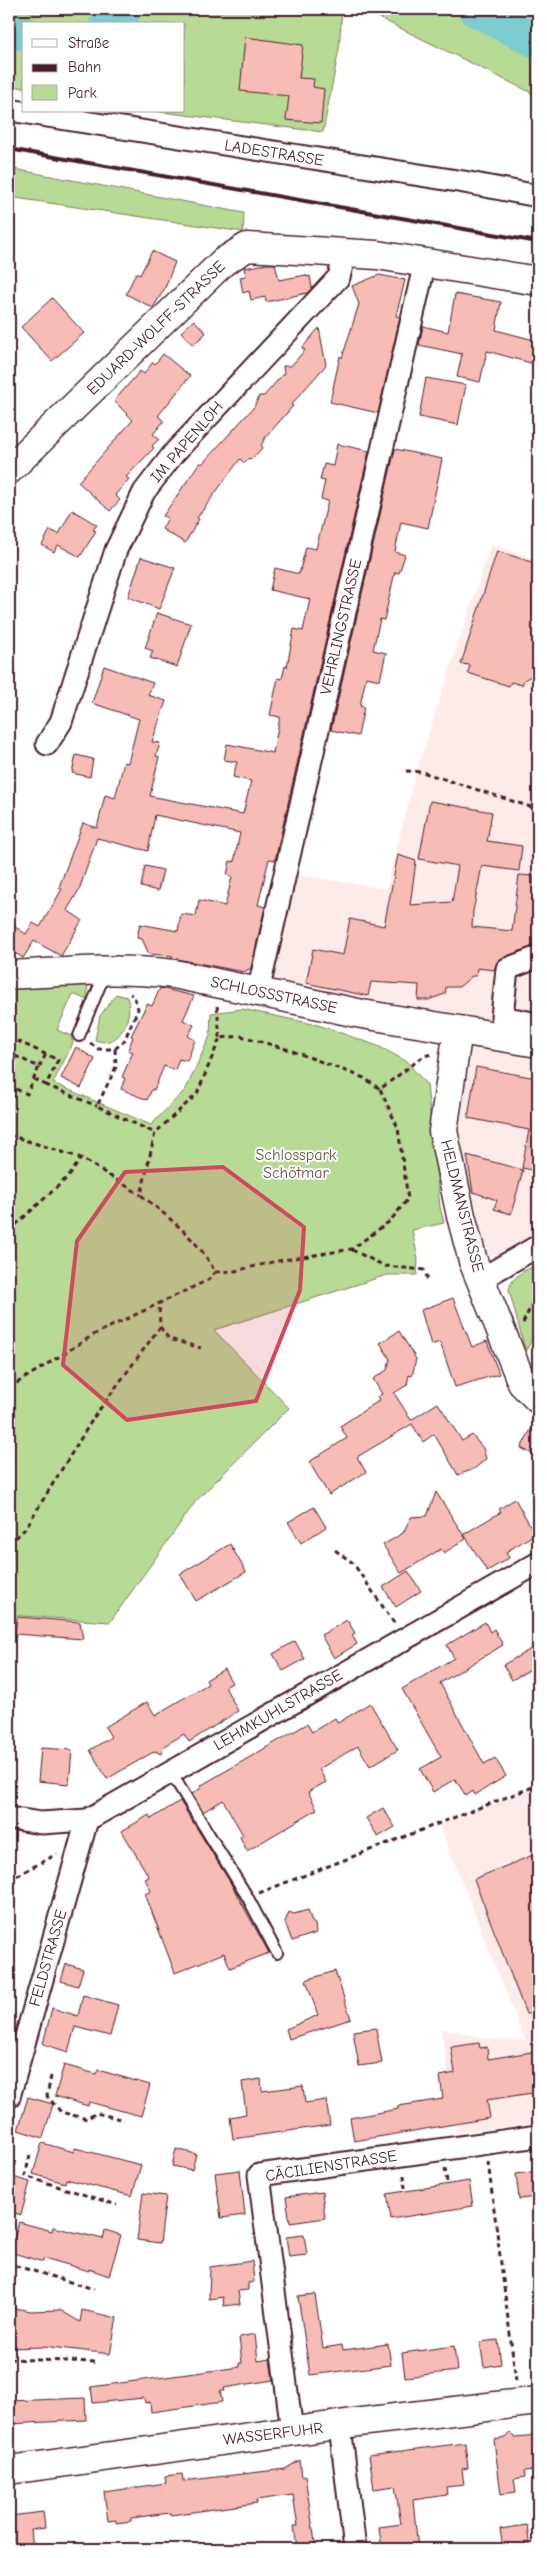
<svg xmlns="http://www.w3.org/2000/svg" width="547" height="2558" viewBox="0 0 547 2558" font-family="'Comic Neue',sans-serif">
	<rect width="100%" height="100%" fill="#fff"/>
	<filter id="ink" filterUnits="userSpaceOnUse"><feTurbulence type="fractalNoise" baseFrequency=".02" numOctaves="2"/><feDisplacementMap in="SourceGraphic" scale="10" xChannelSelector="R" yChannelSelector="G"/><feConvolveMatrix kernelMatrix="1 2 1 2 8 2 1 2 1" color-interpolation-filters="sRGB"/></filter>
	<g filter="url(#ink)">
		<path fill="#fdebe9" d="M491,544L538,560V1206L532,1238L489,1257L454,1135L473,1040L448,1012L269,982L293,874L386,889L417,769Z
			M538,1786V2123L457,2132L441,2028L489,2039L525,2040L439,1825Z"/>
		<path fill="#b7da94" stroke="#807c60" d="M9,9H24L33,13L36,9H342L339,49L323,132L153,111H184V24H24V88L9,85Z
			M361,9H538V96Z
			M9,168L244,213L243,232L9,197Z
			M88,982L87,1000L73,994L57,1030L71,1036L73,1043L53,1083L151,1125L186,1089L210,1036L211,1013L242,1009L318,1025L378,1046L406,1061L427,1085L440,1207L444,1223L412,1230L418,1259L417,1275H387L214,1330L289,1408L196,1501L110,1622L9,1615V986Z
			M116,994L127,997C134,1016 120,1050 95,1040L100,1016Z
			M538,1264V1308L535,1314L538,1315V1326L527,1349H525L509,1290C511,1276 526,1270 538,1264Z"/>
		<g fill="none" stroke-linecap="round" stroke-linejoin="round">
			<path stroke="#7ccdd2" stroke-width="35" d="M475,9L538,42
				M107,24L120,17L125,9
				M9,31L24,33"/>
		</g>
		<path fill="#f8bcb7" stroke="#4a1f2b" d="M245,37L303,45L299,78L314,79L313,87L324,89L321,123L286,120L289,96L240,91Z
			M152,251L175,262L165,288L153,308L126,294L136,273L140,275Z
			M267,264H275L279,280L306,275V277L310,276L312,288L307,293L266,302L265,297L251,300L249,291L243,293L240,277L246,276L244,268Z
			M379,275L405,280L396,316L400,317L378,413L330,402L340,356L342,358L359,304L352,286Z
			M455,294L501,302L496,330L538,341V365L487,351L480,382L457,377L462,354L419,345L423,326L448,332Z
			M52,298L84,333L52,361L21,327Z
			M194,320L206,333L193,345L181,332Z
			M319,328L326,365L291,405L293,406L265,438L261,445L263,447L251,460L249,458L244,463L240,459L197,518L199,519L185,543L162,529L168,518L163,516L200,462L202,464L254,407L259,396H264L284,373L283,366H291L305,350L302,348Z
			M163,354L190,376L158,416L164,421L153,434L159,439L152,446L154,448L126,477L129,479L115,495L120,500L110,511L78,482L133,420L114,401L140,371L144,374L153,362L155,364Z
			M426,378L466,385L458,425L419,417Z
			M337,444L369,451L275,860L269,859L258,905L265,907L251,968L244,972L172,958L173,956L149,954L142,939L137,938L140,924L178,931L181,914L196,916L199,900L225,906L232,877L227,875L230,861L234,862L240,833L155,815L148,851L97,838L79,890L67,910L82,920L61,956L34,941L23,958L9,949V923L26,934L33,923L40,927L62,889L59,887L83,823L97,828L105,795L115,798L124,762L128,763L139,719L92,703L104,666L153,683L148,695L166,701L152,742L160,743L156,756L159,757L150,796L243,814L251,781L233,777L237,762L224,760L227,744L273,753L280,717L270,715L278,678L282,679L285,666L287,667L294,629L303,631L310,599L270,590L275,568L299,574L306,547L316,549L328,501L321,499L325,481L320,480L324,464L333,466Z
			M395,449L442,459L428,528L401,522L395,552L405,555L399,573L395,572L384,620L380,619L373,650L386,653L380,680L366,677L360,706L364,707L358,736L331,730Z
			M72,510L97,525L93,530L96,531L80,557L58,545L54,552L42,545L50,530L59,534Z
			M497,551L538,564V672L524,680L522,685L511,682L509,686L468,673L470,665L461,664Z
			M141,557L175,568L159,609L128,597Z
			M157,613L191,624L177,667L150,658L153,651L145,648Z
			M76,755L93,759L90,777L72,773Z
			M430,801L492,812L487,841L522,846L519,871L482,866L473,911L472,927L512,931L519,875L534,876L533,884H538V945L502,958L497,962L494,970L477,968L476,976H472L459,987H446L445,994L428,1000H418L419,985L371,982L368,996L306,983L313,949L343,955L350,919L384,926L398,855L416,861L410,905L452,902L458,866L419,859Z
			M145,866L163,870L158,891L141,887Z
			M160,988L194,996L183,1020L194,1025L188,1036L195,1040L187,1061L179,1059L175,1070L164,1066L154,1090L152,1089L147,1100L121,1089L125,1078L122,1077L133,1052L128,1050L133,1037L131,1036L147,1004L152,1006Z
			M76,1047L95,1059L81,1088L61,1078Z
			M476,1067L536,1078L535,1082L538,1083V1171L522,1168L529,1130L468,1118Z
			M467,1155L523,1170L511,1214L494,1209L497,1200L473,1192Z
			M453,1298L472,1347L487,1341L499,1374L455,1387L440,1342L431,1345L421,1310Z
			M399,1331L416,1359L412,1376L409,1375L407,1385L394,1393L411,1420L438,1403L462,1441L472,1435L483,1448L486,1459L474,1469L458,1475L434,1434L423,1442L412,1424L357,1457L366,1472L329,1495L309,1462L347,1438L340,1426L380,1400L377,1397L382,1394L373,1379L387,1370L390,1359L380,1343Z
			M538,1416V1457L521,1448Z
			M436,1492L466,1539L444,1553L441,1549L401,1573L383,1545L403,1533L411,1517L427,1516Z
			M515,1499L535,1534L506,1552L509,1558L487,1571L464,1534L501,1512L499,1509Z
			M314,1507L326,1527L301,1543L288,1522Z
			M230,1544L246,1572L196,1601L180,1574Z
			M408,1571L421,1591L396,1607L383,1587Z
			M17,1617L80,1622L83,1639L15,1634Z
			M347,1620L355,1633L352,1635L357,1644L334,1658L321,1635Z
			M485,1622L490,1632L494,1629L503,1645L440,1683L484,1764L495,1758L506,1776L475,1795L473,1791L466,1796L455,1779L433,1792L420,1769L441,1757L402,1689L454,1658L447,1645Z
			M295,1641L305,1659L283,1671L273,1654Z
			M538,1645V1665L512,1680L503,1665Z
			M224,1669L232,1683L225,1687L238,1711L189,1742L184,1734L164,1746L161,1754L155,1751L107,1779L90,1750L111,1737L105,1727L147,1702L155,1715L208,1684L206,1680Z
			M370,1703L398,1750L370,1766L358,1746L319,1769L326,1782L308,1792L317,1809L247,1851L240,1837L243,1835L223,1800L203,1812L192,1794L201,1788L200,1786L307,1724L312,1732L335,1718L338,1723Z
			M41,1748L72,1750L69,1784L38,1781Z
			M180,1801L230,1882L269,1953L230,1968L224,1953L175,1973L145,1894L151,1891L145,1879L149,1877L122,1831L149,1815L151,1819Z
			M383,1808L395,1827L378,1837L366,1818Z
			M538,1853V2013L526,2014L474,1879Z
			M308,1910L312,1922L315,1924L316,1933L292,1941L285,1922L289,1912L294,1914Z
			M66,1964L83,1969L78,1986L61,1981Z
			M335,1971L351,2019L289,2039L286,2029L318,2015L306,1980Z
			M83,1995L118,2005L110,2036L75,2027L68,2052L43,2044L52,2008L78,2016Z
			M376,2028L382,2063L359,2066L353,2031Z
			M479,2043L480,2048L487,2047L488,2059L538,2051V2092L487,2100L490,2118L354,2141L350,2118L398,2109V2106L443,2099L440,2076L455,2073L451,2047Z
			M64,2065L96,2074L98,2070L150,2085L141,2116L89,2102L88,2106L55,2096Z
			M261,2079L262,2091L303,2086L305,2103L326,2100L330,2125L233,2139L230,2117L246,2114L242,2082Z
			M28,2097L53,2104L43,2138L18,2130Z
			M42,2143L74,2152L75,2148L141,2165L132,2196L66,2179L65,2183L33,2174Z
			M176,2149L196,2154L192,2170L172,2166Z
			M240,2170L245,2215L221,2218L215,2173Z
			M538,2171V2197L519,2199L516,2174Z
			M9,2176L30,2182L21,2215L9,2211Z
			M469,2181L473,2206L391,2219L387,2194Z
			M322,2192L325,2218L290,2223L286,2197Z
			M143,2193L166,2196L160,2243L137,2240Z
			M19,2222L52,2231L53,2227L103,2239L105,2230L121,2235L109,2276L89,2269V2271L44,2258L43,2262L10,2252Z
			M304,2235L307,2255L289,2257L286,2237Z
			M252,2261L254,2282L248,2283V2290L238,2291L240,2304L224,2306L223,2297L209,2299L210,2267Z
			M315,2294L323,2348L342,2345L343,2350L388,2344L391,2365L310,2375L298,2296Z
			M14,2308L31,2311L60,2310L80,2322L82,2310L117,2318L110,2354L43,2346V2347L9,2348V2311L13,2312Z
			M255,2334L258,2361L270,2359L273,2380L224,2388L225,2391H220L222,2402L151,2412L150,2402L145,2403L144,2398L93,2403L91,2387L240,2367L239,2363H242L239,2337Z
			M498,2340L501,2364L484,2367L480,2342Z
			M454,2346L457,2371L405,2377L402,2353Z
			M85,2398L86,2420L9,2424V2401Z
			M510,2432L515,2437L538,2435V2453H534L536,2470L524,2471L525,2477L514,2479L516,2492L501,2494L494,2440L505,2438Z
			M465,2443L468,2468L462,2469L464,2485L446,2487L447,2495L413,2500L418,2549H382L379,2527L401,2524L395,2486L374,2489L369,2455Z
			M300,2460L302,2477L305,2476L316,2549H297L294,2526H298L293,2495L256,2500L257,2503L171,2515L170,2513L131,2518V2521L116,2523V2520L108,2521L104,2492L166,2483L165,2476L182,2474L183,2481L285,2469Z
			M43,2512L45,2528L31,2530L33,2549H9V2516Z
			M527,2525L530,2549H503L500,2529Z"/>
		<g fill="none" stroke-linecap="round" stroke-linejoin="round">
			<defs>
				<path id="lane" d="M79,1036L105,973
					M170,1771L248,1898L277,1953"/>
				<path id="street" d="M9,110L464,182L538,196
					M47,744L61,722L116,550L144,492L174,453L339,277L345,254
					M538,957L507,969L502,1017L538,1024
					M258,992L425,262
					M481,1279L538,1246
					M9,1818L41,1823L87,1820L538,1563
					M9,2097L87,1820
					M340,2426L355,2549
					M292,2431L259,2175L538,2136"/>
				<path id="secondary" d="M9,470L223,262L247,247L377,255L538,281
					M9,975C64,972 119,967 174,974L362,1014L538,1043
					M458,1030L443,1131L461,1216L473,1261L522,1383L538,1399
					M9,2470L360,2422L538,2401"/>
			</defs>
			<use href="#lane" stroke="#4a1f2b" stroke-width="14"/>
			<use href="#street" stroke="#4a1f2b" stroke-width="25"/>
			<use href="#secondary" stroke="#4a1f2b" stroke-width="31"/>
			<path stroke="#4a1f2b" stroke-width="3" stroke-dasharray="5 4" stroke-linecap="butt" d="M406,771L422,772L537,809L538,812
				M217,1006L220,1038
				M9,1037L58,1060L46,1085L97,1106
				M90,1043L98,1049H115L124,1041L138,1009L134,996L130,994
				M115,1049L116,1067L97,1106L155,1133
				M9,1058L11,1054L39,1067L27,1094L9,1086
				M39,1067L46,1054
				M34,1079L46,1085
				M380,1089L398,1128L408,1199L390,1221L352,1249L277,1261L235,1271L215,1272C199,1240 168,1217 141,1195L155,1133L197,1094L220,1038L241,1036L290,1050L364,1078L380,1089L424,1056L432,1054
				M9,1135L81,1158L141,1195
				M9,1231L70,1175L81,1158
				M352,1250L385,1266L424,1270L428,1280
				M523,1323L538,1291
				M160,1327L169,1339L201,1348
				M9,1388L95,1334L208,1280L215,1272
				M9,1544L25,1529L94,1417L160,1327L159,1302
				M335,1550L353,1563L394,1623
				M9,1880L57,1854
				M259,1893L538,1785
				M51,2076L47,2096L61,2112L87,2119L96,2113L124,2120
				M30,2155L25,2176L117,2205
				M534,2155L535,2169
				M488,2162L516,2381
				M445,2168L447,2182
				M404,2175L405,2188
				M9,2260L13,2265L94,2289
				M9,2359L95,2362"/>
			<use href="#lane" stroke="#fff" stroke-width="10"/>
			<use href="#street" stroke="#fff" stroke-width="21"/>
			<use href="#secondary" stroke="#fff" stroke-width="28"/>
			<path stroke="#4a1f2b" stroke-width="4" d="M9,149L538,242"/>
		</g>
	</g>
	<path fill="#d1495b" fill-opacity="0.2" stroke="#d1495b" stroke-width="4" stroke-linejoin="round" d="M223,1167L304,1227L300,1290L256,1401L127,1420L63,1365L77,1241L125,1172Z"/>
	<g text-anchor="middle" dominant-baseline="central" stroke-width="4" stroke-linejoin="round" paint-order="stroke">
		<g font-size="16" fill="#4a1f2b" stroke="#fff">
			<text transform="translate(274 153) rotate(9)">LADESTRASSE</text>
			<text transform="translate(156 328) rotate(-44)">EDUARD-WOLFF-STRASSE</text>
			<text transform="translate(187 442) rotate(-49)">IM PAPENLOH</text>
			<text transform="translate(341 627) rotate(-77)">VEHRLINGSTRASSE</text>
			<text transform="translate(274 995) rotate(12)">SCHLOSSSTRASSE</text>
			<text transform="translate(462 1206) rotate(76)">HELDMANSTRASSE</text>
			<text transform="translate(278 1710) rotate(-30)">LEHMKUHLSTRASSE</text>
			<text transform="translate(48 1958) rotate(-74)">FELDSTRASSE</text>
			<text transform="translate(331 2166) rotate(-9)">CÄCILIENSTRASSE</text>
			<text transform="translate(273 2434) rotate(-7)">WASSERFUHR</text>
		</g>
		<g font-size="16" fill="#6b574a" stroke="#fff">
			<text x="296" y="1155">Schlosspark<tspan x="296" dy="18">Schötmar</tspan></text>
		</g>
	</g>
	<rect width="547" height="2558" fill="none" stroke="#fff" stroke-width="30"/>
	<rect x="15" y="15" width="517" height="2528" fill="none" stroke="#4a1f2b" stroke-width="2" filter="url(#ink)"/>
	<rect x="22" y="22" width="162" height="90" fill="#ffffff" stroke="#b7a5aa"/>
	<rect x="32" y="39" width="25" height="8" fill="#ffffff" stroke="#b7a5aa"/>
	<text x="68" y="48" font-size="15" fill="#4a1f2b">Straße</text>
	<rect x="32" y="64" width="25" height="8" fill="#4a1f2b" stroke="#b7a5aa"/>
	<text x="68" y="72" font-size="15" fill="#4a1f2b">Bahn</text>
	<rect x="32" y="85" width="25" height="15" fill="#b7da94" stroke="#b7a5aa"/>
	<text x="68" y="98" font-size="15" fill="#4a1f2b">Park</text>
</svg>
